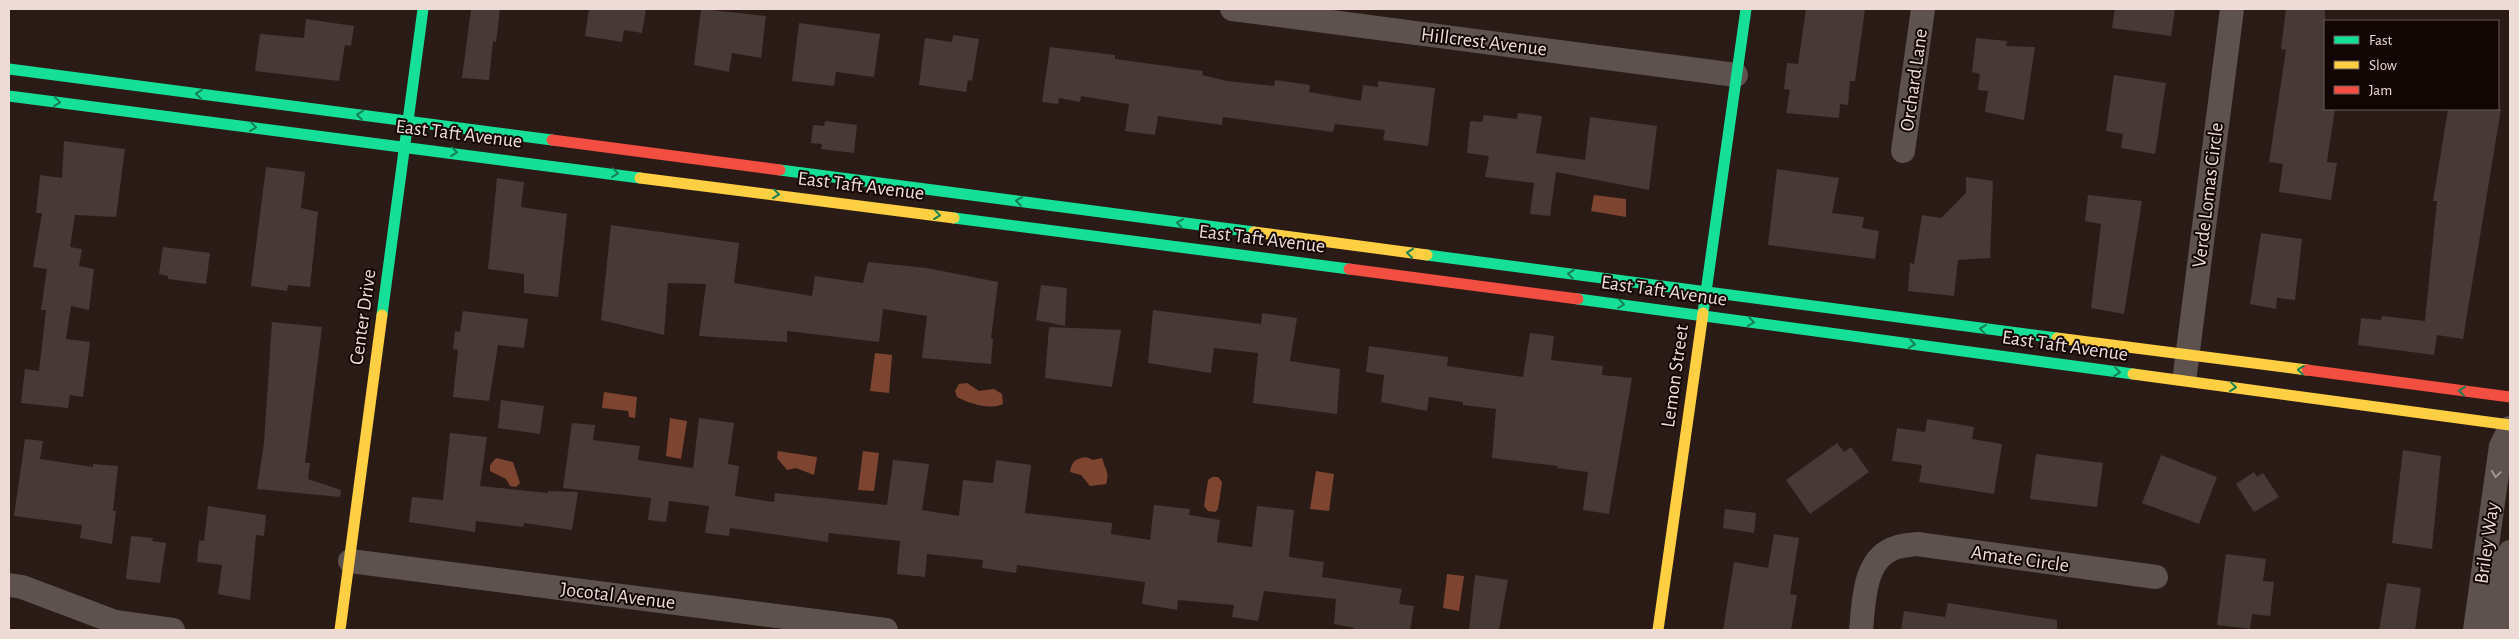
<svg xmlns="http://www.w3.org/2000/svg" width="2519" height="639" viewBox="0 0 2519 639" font-family="'Alegreya Sans',sans-serif">
	<rect width="100%" height="100%" fill="#2b1b16"/>
	<path fill="#7d4430" d="M1594,195L1626,199V217L1591,211Z
		M875,353L892,355L889,393L870,391Z
		M967,383L979,391L994,389L1002,394L1003,404C990,410 970,404 957,397L955,391L959,384Z
		M604,392L637,397L635,418L629,417L628,411L602,408Z
		M670,418L687,421L681,459L666,456Z
		M778,451L817,457L814,475L796,468L787,470L777,458Z
		M863,451L879,453L874,491L858,490Z
		M1086,457L1093,460L1102,458C1105,469 1110,473 1106,484L1090,486L1081,475L1070,472C1072,461 1075,459 1086,457Z
		M496,458L513,462L520,483L516,487L510,486L506,479L490,471V465Z
		M1316,471L1334,474L1329,511L1310,509Z
		M1212,477H1218L1222,482L1218,509L1215,512L1208,511L1204,506L1208,480Z
		M1447,574L1464,576L1459,611L1443,608Z"/>
	<path fill="#473935" d="M471,9H500L496,42L493,41L489,80L462,78Z
		M589,9H646L642,33L624,30L622,42L585,36Z
		M701,9L766,16L761,58L732,53L729,72L694,65Z
		M1806,9H1865L1855,81H1850L1848,105L1840,104L1839,118L1786,113L1790,90L1784,89L1787,63L1798,64Z
		M2115,9H2175L2171,36L2112,28Z
		M2286,9H2325V109H2335L2327,162L2337,163L2331,200L2279,192L2283,164L2269,162L2286,50L2281,49Z
		M306,19L354,26L351,46L345,45L339,81L255,71L260,34L304,38Z
		M799,23L880,34L874,77L836,72L834,86L792,81Z
		M953,35L979,39L972,81L968,80L966,92L919,85L925,38L952,42Z
		M1976,38L2007,41L2006,46L2035,47L2024,120L1985,112L1988,91L1978,90L1980,74L1972,72Z
		M1050,47L1115,55V59L1203,71L1202,75L1227,81L1274,86L1275,80L1310,85L1309,92L1361,101L1363,85L1378,87V81L1435,88L1428,146L1383,140L1385,130L1335,124L1333,132L1223,117L1222,125L1158,116L1155,135L1125,131L1129,104L1081,96L1080,102L1059,98L1058,104L1042,102Z
		M2114,75L2166,83L2155,154L2121,148L2123,134L2106,131Z
		M2448,109H2501L2463,339L2437,335L2434,355L2358,345L2361,318L2381,320L2382,316L2425,321L2437,201H2433Z
		M1518,113L1542,116L1536,153L1585,160L1590,117L1657,126L1649,190L1556,172L1550,216L1530,214L1534,183L1485,177L1489,156L1467,153L1470,121L1482,122L1484,115L1517,119Z
		M825,121L857,125L854,153L821,149L822,144L811,143L813,125L824,126Z
		M64,141L125,149L116,217L75,215L70,247L82,249L79,266L94,269L89,310L71,306L66,339L90,342L83,397L70,395L68,408L21,403L25,369L39,371L46,310H41L47,269L33,267L42,213H36L40,175L62,178Z
		M266,167L305,172L301,208L318,212L310,287L288,285L287,291L251,286Z
		M1777,169L1839,178L1832,213L1864,217L1862,228L1879,231L1875,259L1768,245Z
		M1966,177L1993,181L1990,258L1958,260L1954,296L1908,291L1910,263L1914,264L1922,215L1941,218L1966,193Z
		M497,178L524,182L521,207L567,214L558,297L524,293V274L488,269Z
		M2088,195L2142,201L2124,314L2091,308L2101,224L2085,221Z
		M611,225L739,243L734,283L812,296L815,276L863,283L868,262L927,268L998,282L991,338L993,339L991,364L922,358L927,316L883,309L879,342L787,331V342L699,336L706,284L668,283L664,335L601,320Z
		M2261,233L2302,239L2295,300L2277,298L2276,309L2250,304Z
		M163,247L210,253L206,284L168,279V276L159,274Z
		M1041,285L1067,288L1065,326L1036,320Z
		M1153,310L1261,324L1262,313L1297,318L1290,361L1340,369L1337,414L1253,403L1258,353L1214,348L1211,373L1148,363Z
		M463,311L528,319L524,348L498,345L489,401L453,397L458,350L453,349L455,331L460,332Z
		M272,322L322,327L305,463H310L308,479L341,490L340,497L257,489L264,443Z
		M1049,327L1121,330L1112,387L1045,378Z
		M1530,333L1554,336L1551,360L1603,366L1602,375L1632,378L1609,514L1583,510L1588,472L1557,468L1558,466L1492,458L1496,409L1463,405V402L1429,397L1427,411L1381,402L1384,375L1366,372L1369,346L1448,357L1447,366L1523,377Z
		M501,400L544,406L540,434L498,428Z
		M699,418L734,423L728,464L739,466L735,496L774,502L775,493L887,505L893,460L929,464L922,510L959,516L963,480L993,483L996,460L1031,465L1025,513L1112,523L1111,534L1150,540L1154,505L1190,509L1189,515L1220,520L1217,542L1252,547L1257,506L1294,510L1289,557L1324,562L1322,577L1402,589L1399,604L1414,606L1410,630H1353L1354,628L1334,624L1336,599L1264,591L1258,621L1232,617L1234,605L1178,600L1177,610L1142,604L1145,582L1017,565L1016,573L982,568L983,560L927,554L925,577L897,574L900,541L829,533L828,542L730,528L729,536L705,533L709,506L669,501L666,522L648,520L651,498L563,488L572,423L595,425L593,440L640,446L638,460L693,468Z
		M1927,419L1974,427L1972,439L2002,444L1994,494L1919,482L1922,465L1892,461L1897,428L1925,432Z
		M450,433L487,437L480,486L548,493V491L578,492L572,530L524,523L523,527L476,521L475,532L409,522L412,497L443,500Z
		M25,439L43,441L40,459L93,467V464L118,466L113,511H116L112,544L80,538L82,525L14,516Z
		M1837,443L1844,452L1851,447L1869,472L1810,514L1786,480Z
		M2403,450L2441,456L2432,549L2392,543Z
		M2036,454L2103,463L2097,507L2030,499Z
		M2161,455L2217,477L2199,524L2142,503Z
		M2254,472L2257,477L2263,473L2279,497L2254,512L2236,484Z
		M208,506L266,515L264,536L256,535L250,600L218,594L222,565L197,562L199,540L204,541Z
		M1725,509L1756,513L1754,533L1723,528Z
		M1774,534L1799,538L1790,594L1797,595L1791,630H1723L1734,562L1768,568Z
		M131,536L153,538L152,541L166,543L160,583L126,579Z
		M2226,554L2266,559L2263,581L2274,582L2270,616L2252,614L2250,629L2217,625Z
		M1475,575L1508,580L1499,630H1469Z
		M2387,583L2421,588L2415,630H2379Z
		M1948,603L2057,620V630H1901L1904,611L1945,617Z"/>
	<g fill="none" stroke-linecap="round" stroke-linejoin="round">
		<path stroke="#5e524f" stroke-width="24" d="M1232,9L1736,75
			M1903,151L1923,9
			M2185,374L2232,9
			M350,561L886,630
			M9,585L22,587L115,622L173,630
			M1861,630C1864,602 1863,556 1898,547C1904,545 1911,545 1917,544L2156,577
			M2475,630L2501,446L2510,428
			M2499,630L2510,552"/>
		<path stroke="#16e098" stroke-width="11" d="M9,69L552,140
			M9,96L640,178
			M780,170L1254,232
			M954,218L1349,269
			M1427,255L2057,338
			M1578,299L2133,374
			M1703,313L1746,9
			M382,315L423,9"/>
		<path stroke="#ffcf43" stroke-width="11" d="M640,178L954,218
			M1254,232L1427,255
			M2057,338L2307,370
			M2133,374L2510,425
			M340,630L382,315
			M1658,630L1703,313"/>
		<path stroke="#f24e42" stroke-width="11" d="M552,140L780,170
			M1349,269L1578,299
			M2307,370L2510,397"/>
	</g>
	<defs><path id="oneway-chevron" d="M-2-3.5L2.5 0L-2 3.5" fill="none" stroke-width="1.6" stroke-linecap="round" stroke-linejoin="round" transform="scale(1.25)"/></defs>
	<g stroke="#147e55">
		<use href="#oneway-chevron" transform="translate(199 94) rotate(-173)"/>
		<use href="#oneway-chevron" transform="translate(57 102) rotate(7)"/>
		<use href="#oneway-chevron" transform="translate(360 115) rotate(-173)"/>
		<use href="#oneway-chevron" transform="translate(253 127) rotate(7)"/>
		<use href="#oneway-chevron" transform="translate(454 152) rotate(7)"/>
		<use href="#oneway-chevron" transform="translate(615 173) rotate(7)"/>
		<use href="#oneway-chevron" transform="translate(776 194) rotate(7)"/>
		<use href="#oneway-chevron" transform="translate(1019 201) rotate(-172)"/>
		<use href="#oneway-chevron" transform="translate(937 215) rotate(7)"/>
		<use href="#oneway-chevron" transform="translate(1180 223) rotate(-172)"/>
		<use href="#oneway-chevron" transform="translate(1410 253) rotate(-173)"/>
		<use href="#oneway-chevron" transform="translate(1571 274) rotate(-173)"/>
		<use href="#oneway-chevron" transform="translate(1621 304) rotate(7)"/>
		<use href="#oneway-chevron" transform="translate(1751 322) rotate(8)"/>
		<use href="#oneway-chevron" transform="translate(1983 329) rotate(-173)"/>
		<use href="#oneway-chevron" transform="translate(1912 344) rotate(8)"/>
		<use href="#oneway-chevron" transform="translate(2301 370) rotate(-173)"/>
		<use href="#oneway-chevron" transform="translate(2117 372) rotate(7)"/>
		<use href="#oneway-chevron" transform="translate(2233 387) rotate(7)"/>
		<use href="#oneway-chevron" transform="translate(2462 391) rotate(-173)"/>
	</g>
	<use stroke="#a69692" href="#oneway-chevron" transform="translate(2496 474) rotate(98)"/>
	<g text-anchor="middle" dominant-baseline="central" stroke-width="4" stroke-linejoin="round" paint-order="stroke">
		<g font-size="20" fill="#efdbd5" stroke="#120604">
			<text transform="translate(1484 42) rotate(7)">Hillcrest Avenue</text>
			<text transform="translate(1914 80) rotate(-82)">Orchard Lane</text>
			<text transform="translate(459 134) rotate(7)">East Taft Avenue</text>
			<text transform="translate(861 186) rotate(7)">East Taft Avenue</text>
			<text transform="translate(2208 195) rotate(-83)">Verde Lomas Circle</text>
			<text transform="translate(1262 239) rotate(7)">East Taft Avenue</text>
			<text transform="translate(1664 291) rotate(8)">East Taft Avenue</text>
			<text transform="translate(363 317) rotate(-82)">Center Drive</text>
			<text transform="translate(2065 346) rotate(8)">East Taft Avenue</text>
			<text transform="translate(1675 376) rotate(-82)">Lemon Street</text>
			<text transform="translate(2487 543) rotate(-82)">Briley Way</text>
			<text transform="translate(2020 559) rotate(8)">Amate Circle</text>
			<text transform="translate(618 596) rotate(7)">Jocotal Avenue</text>
		</g>
	</g>
	<rect width="2519" height="639" fill="none" stroke="#efdbd5" stroke-width="20"/>
	<rect x="2324" y="20" width="175" height="90" fill="#120604" stroke="#6a5b58"/>
	<rect x="2334" y="36" width="25" height="8" fill="#16e098" stroke="#6a5b58"/>
	<text x="2369" y="45" font-size="15" fill="#efdbd5">Fast</text>
	<rect x="2334" y="61" width="25" height="8" fill="#ffcf43" stroke="#6a5b58"/>
	<text x="2369" y="70" font-size="15" fill="#efdbd5">Slow</text>
	<rect x="2334" y="86" width="25" height="8" fill="#f24e42" stroke="#6a5b58"/>
	<text x="2369" y="95" font-size="15" fill="#efdbd5">Jam</text>
</svg>
